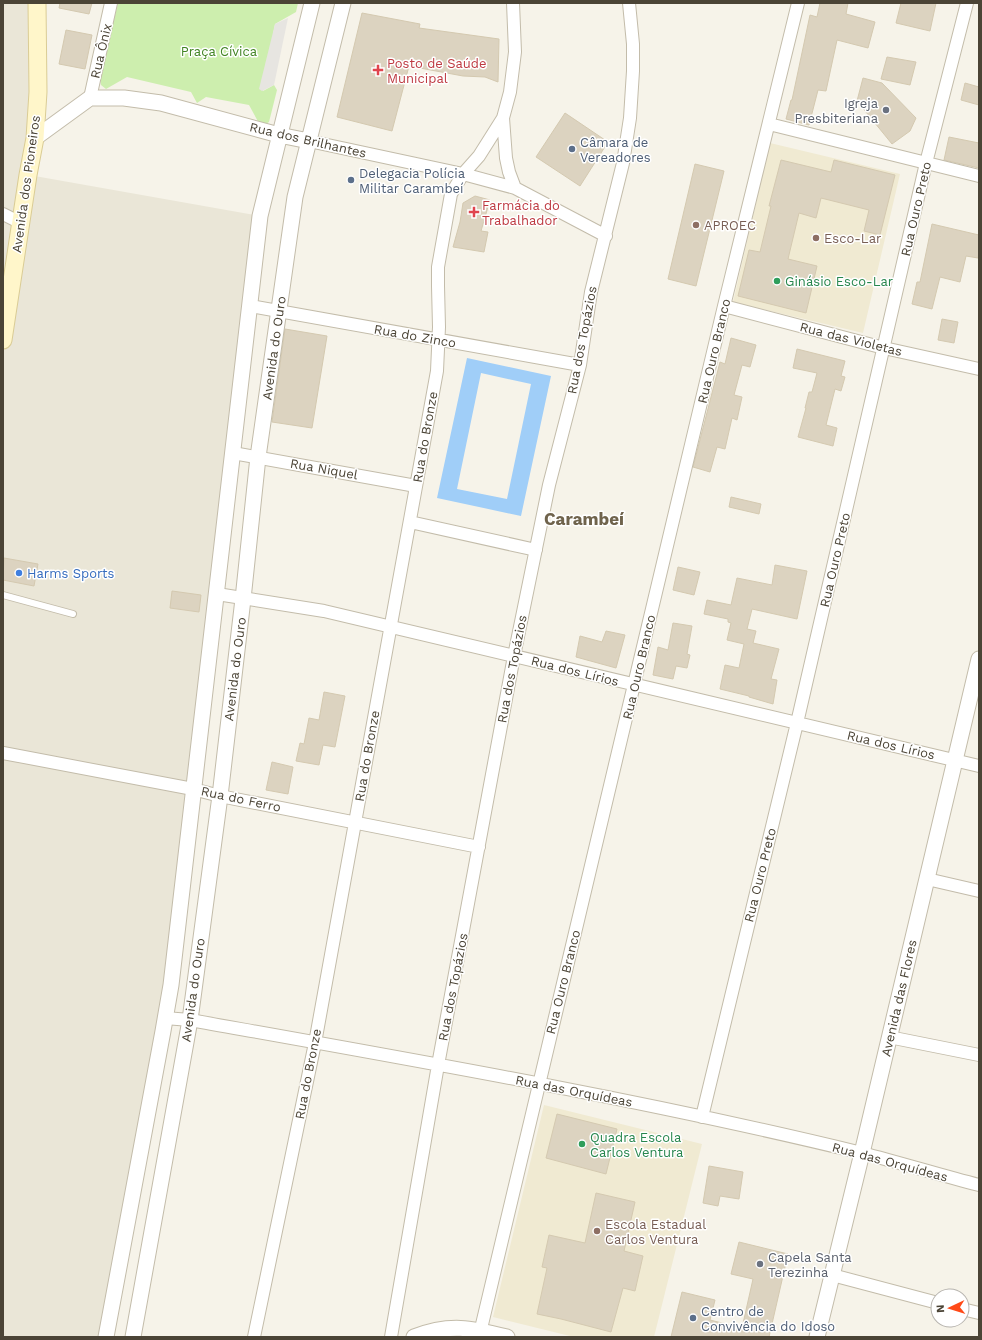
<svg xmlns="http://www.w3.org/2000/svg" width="982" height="1340" viewBox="0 0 982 1340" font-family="'Work Sans',sans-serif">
	<rect width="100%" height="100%" fill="#f6f3e9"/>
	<path fill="#eae6d7" d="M3,3H37L29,175L260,216L165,1018L106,1337H3Z"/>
	<path fill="#f0ead2" d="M770,143L900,174L863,333L733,302Z
		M544,1105L702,1144L654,1337H574L493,1317Z"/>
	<path fill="#cdeeae" d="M118,3H298L296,12L275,24L263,91L274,85L277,90L269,122L261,127L249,105L206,97L197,103L191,92L127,77L106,89L101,85L100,77Z"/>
	<path fill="#e7e5e1" d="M288,18L274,85L262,91L259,89L275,24Z"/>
	<path fill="#a0cef8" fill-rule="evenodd" d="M467,358L551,376L521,516L437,498ZM481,373L531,384L507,499L457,489Z"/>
	<path fill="#dcd3c0" stroke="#d4c9b0" d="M60,3H92L89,14L59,8Z
		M820,3H848L846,14L875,22L868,48L837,40L826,91L818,90L809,125L786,119L791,100H792L810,15L817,17Z
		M901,3H936L930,31L896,23Z
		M362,13L420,24L419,28L499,39L498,82L485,77L463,76L409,66L392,131L337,117Z
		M66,30L92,35L85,69L59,64Z
		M887,57L916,62L910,85L881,79Z
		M863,78L882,83L916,118L910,131L892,144L857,101Z
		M965,83L979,87V105L961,100Z
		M565,113L608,142L580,186L536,157Z
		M949,137L979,143V168L944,160Z
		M781,160L831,172L834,160L895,175L880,235L864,231L869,210L821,198L816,218L799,213L788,259L817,266L806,313L738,296L749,250L760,252L771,206H769Z
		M695,164L724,171L696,286L668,279Z
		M475,196L490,200L481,231L488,232L484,252L453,247L460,222L463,203Z
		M932,224L979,235V252L978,258L966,256L960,282L940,277L932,309L912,304L917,282H920Z
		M942,319L958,322L954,343L938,340Z
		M285,329L327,336L312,428L272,422Z
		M731,338L756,345L750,367L742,365L734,395L742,397L737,420L732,418L725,449L717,447L710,472L693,467L720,362L725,364Z
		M797,349L845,361L841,376L845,377L841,391L835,389L826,425L837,428L833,446L798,437L806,408H805L809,392H812L817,373L793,368Z
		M731,497L761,504L759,514L729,507Z
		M4,558L38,564L34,586L3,580Z
		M775,565L807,571L797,619L752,609L747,629L756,631L753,643L779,649L771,679L777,680L773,704L749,697V696L720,689L725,665L739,668L744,644L727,640L731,623L728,622V619L704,614L707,600L731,605L737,578L772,585Z
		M678,567L700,572L694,595L673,590Z
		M172,591L201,595L199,612L170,608Z
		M673,623L692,626L687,654L690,655L687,668L676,666L673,679L653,675L658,647L668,650Z
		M606,631L625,635L616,668L576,657L580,636L602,642Z
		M324,692L345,696L335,747L323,745L319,765L296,761L300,743L304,744L309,718L319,720Z
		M272,762L293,767L288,794L266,790Z
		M557,1114L617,1129L606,1174L546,1158Z
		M709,1166L743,1172L739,1199L720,1196L718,1206L703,1203Z
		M596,1193L635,1202L624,1251L643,1256L635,1291L623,1288L611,1332L561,1319L537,1314L547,1268L542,1267L549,1235L585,1243Z
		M739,1242L788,1254L769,1337H671L682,1292L715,1300L710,1320L742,1328L753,1279L731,1274Z"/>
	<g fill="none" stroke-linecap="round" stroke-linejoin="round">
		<defs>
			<path id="service" d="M3,595L73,614"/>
			<path id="minor" d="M513,3L515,52L510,92L503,118L506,158L509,172L515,188
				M90,98L111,3
				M769,124L979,176
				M309,141L463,174L515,188L606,236
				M3,214L21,223
				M250,306L580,365
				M724,306L884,348L979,369
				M233,453L416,486
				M410,522L536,550
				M217,594L324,611L979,766
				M3,753L193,789L220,796L479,847
				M927,879L979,891
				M165,1018L190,1020C414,1060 640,1099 862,1153C901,1163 940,1175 979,1185
				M889,1037L979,1055
				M702,1117L797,723L926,163L967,3
				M832,1275L938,1303
				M962,1309L979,1313
				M254,1337L315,1043L437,371L439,327L438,286V267L451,194L463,174L479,156L503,118
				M391,1337L438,1065L514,656L549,485L580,365L591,292L623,163L630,118L633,71V44L629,3
				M479,1337L724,306L798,3"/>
			<path id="tertiary" d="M35,138L90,98H124L161,103L279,135L309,141
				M106,1337L163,1031L171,985L260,216L312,3
				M133,1337L190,1020L220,796L243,599L258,457L295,197L343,3
				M414,1337C450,1323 471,1328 507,1337
				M817,1337L862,1153L979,659"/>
			<path id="secondary" d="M3,340L28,175L35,138L38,92L37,3"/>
		</defs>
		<use href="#service" stroke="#c3bcaa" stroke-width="8"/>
		<use href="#minor" stroke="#c3bcaa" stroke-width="14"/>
		<use href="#tertiary" stroke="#c3bcaa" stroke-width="17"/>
		<use href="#secondary" stroke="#dacc95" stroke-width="19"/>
		<use href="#service" stroke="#fff" stroke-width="6"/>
		<use href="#minor" stroke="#fff" stroke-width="12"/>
		<use href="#tertiary" stroke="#fff" stroke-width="15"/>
		<use href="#secondary" stroke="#fff6ca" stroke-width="17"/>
	</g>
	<g fill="#e0444e" stroke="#fff" stroke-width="1.5">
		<path d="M376 64h4v4h4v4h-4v4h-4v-4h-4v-4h4z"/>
		<path d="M472 206h4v4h4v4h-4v4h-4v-4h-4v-4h4z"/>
	</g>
	<g fill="#6b7280" stroke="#fff" stroke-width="1.5">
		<circle cx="886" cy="110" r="4"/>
		<circle cx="760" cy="1264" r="4"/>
	</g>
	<g fill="#5c6f8a" stroke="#fff" stroke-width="1.5">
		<circle cx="572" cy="149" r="4"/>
		<circle cx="351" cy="180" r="4"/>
		<circle cx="693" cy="1318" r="4"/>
	</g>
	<g fill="#8d6e63" stroke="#fff" stroke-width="1.5">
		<circle cx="696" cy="225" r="4"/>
		<circle cx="816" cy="238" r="4"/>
		<circle cx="597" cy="1231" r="4"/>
	</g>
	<g fill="#2e9e5b" stroke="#fff" stroke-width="1.5">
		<circle cx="777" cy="281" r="4"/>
		<circle cx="582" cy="1144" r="4"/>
	</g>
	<circle fill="#3f7fe0" stroke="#fff" stroke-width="1.5" cx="19" cy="573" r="4"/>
	<g text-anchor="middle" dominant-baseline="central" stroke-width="3" stroke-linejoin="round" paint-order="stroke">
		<g font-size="13" fill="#4b4436" stroke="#fff">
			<text transform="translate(101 51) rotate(-77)">Rua Ônix</text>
			<text transform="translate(308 140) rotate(13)">Rua dos Brilhantes</text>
			<text transform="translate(26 184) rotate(-82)">Avenida dos Pioneiros</text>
			<text transform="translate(916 209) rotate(-77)">Rua Ouro Preto</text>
			<text transform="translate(415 336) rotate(10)">Rua do Zinco</text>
			<text transform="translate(851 339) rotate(14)">Rua das Violetas</text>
			<text transform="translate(582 340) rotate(-79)">Rua dos Topázios</text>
			<text transform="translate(274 348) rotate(-82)">Avenida do Ouro</text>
			<text transform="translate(714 351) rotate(-77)">Rua Ouro Branco</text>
			<text transform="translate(425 437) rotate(-80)">Rua do Bronze</text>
			<text transform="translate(324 469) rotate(10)">Rua Niquel</text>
			<text transform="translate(835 560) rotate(-77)">Rua Ouro Preto</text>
			<text transform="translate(639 667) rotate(-77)">Rua Ouro Branco</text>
			<text transform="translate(235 669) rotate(-83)">Avenida do Ouro</text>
			<text transform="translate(512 669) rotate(-79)">Rua dos Topázios</text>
			<text transform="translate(575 671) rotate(14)">Rua dos Lírios</text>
			<text transform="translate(891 745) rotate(13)">Rua dos Lírios</text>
			<text transform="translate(367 756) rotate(-80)">Rua do Bronze</text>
			<text transform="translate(241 799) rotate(12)">Rua do Ferro</text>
			<text transform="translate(760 875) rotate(-76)">Rua Ouro Preto</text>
			<text transform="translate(563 982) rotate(-76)">Rua Ouro Branco</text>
			<text transform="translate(453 987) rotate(-79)">Rua dos Topázios</text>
			<text transform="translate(193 990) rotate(-82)">Avenida do Ouro</text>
			<text transform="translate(899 998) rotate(-77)">Avenida das Flores</text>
			<text transform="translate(308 1074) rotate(-79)">Rua do Bronze</text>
			<text transform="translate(574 1091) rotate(11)">Rua das Orquídeas</text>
			<text transform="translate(890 1162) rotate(15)">Rua das Orquídeas</text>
		</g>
		<g font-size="13" fill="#418423" stroke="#fff">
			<text x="219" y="51">Praça Cívica</text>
		</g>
		<g font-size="13" fill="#be3a42" stroke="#fff" text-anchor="start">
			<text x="387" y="63">Posto de Saúde<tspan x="387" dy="15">Municipal</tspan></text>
			<text x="482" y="205">Farmácia do<tspan x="482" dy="15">Trabalhador</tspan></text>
		</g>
		<g font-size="13" fill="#5b616d" stroke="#fff" text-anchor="end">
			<text x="878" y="103">Igreja<tspan x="878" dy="15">Presbiteriana</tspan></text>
			<text x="768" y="1257" text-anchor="start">Capela Santa<tspan x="768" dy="15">Terezinha</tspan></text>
		</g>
		<g font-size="13" fill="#4e5e75" stroke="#fff" text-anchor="start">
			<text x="580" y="142">Câmara de<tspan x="580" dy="15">Vereadores</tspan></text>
			<text x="359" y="173">Delegacia Polícia<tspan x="359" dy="15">Militar Carambeí</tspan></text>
			<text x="701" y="1311">Centro de<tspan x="701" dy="15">Convivência do Idoso</tspan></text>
		</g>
		<g font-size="13" fill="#785e54" stroke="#fff" text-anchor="start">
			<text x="704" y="225">APROEC</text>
			<text x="824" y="238">Esco-Lar</text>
			<text x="605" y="1224">Escola Estadual<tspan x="605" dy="15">Carlos Ventura</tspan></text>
		</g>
		<g font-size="13" fill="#27864d" stroke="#fff" text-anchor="start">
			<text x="785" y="281">Ginásio Esco-Lar</text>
			<text x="590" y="1137">Quadra Escola<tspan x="590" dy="15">Carlos Ventura</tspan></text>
		</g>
		<g font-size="13" fill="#366cbe" stroke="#fff" text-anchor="start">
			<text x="27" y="573">Harms Sports</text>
		</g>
		<g font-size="17" font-weight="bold" fill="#6f634c" stroke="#fff">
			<text x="584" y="519">Carambeí</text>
		</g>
	</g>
	<rect width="982" height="1340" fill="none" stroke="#4b4436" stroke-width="8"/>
	<g transform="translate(950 1308) rotate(266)"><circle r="19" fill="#ffffff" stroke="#b7b4af"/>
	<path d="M0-3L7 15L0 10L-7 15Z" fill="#ff4917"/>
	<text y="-6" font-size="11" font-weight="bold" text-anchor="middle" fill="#4b4436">N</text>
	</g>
</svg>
